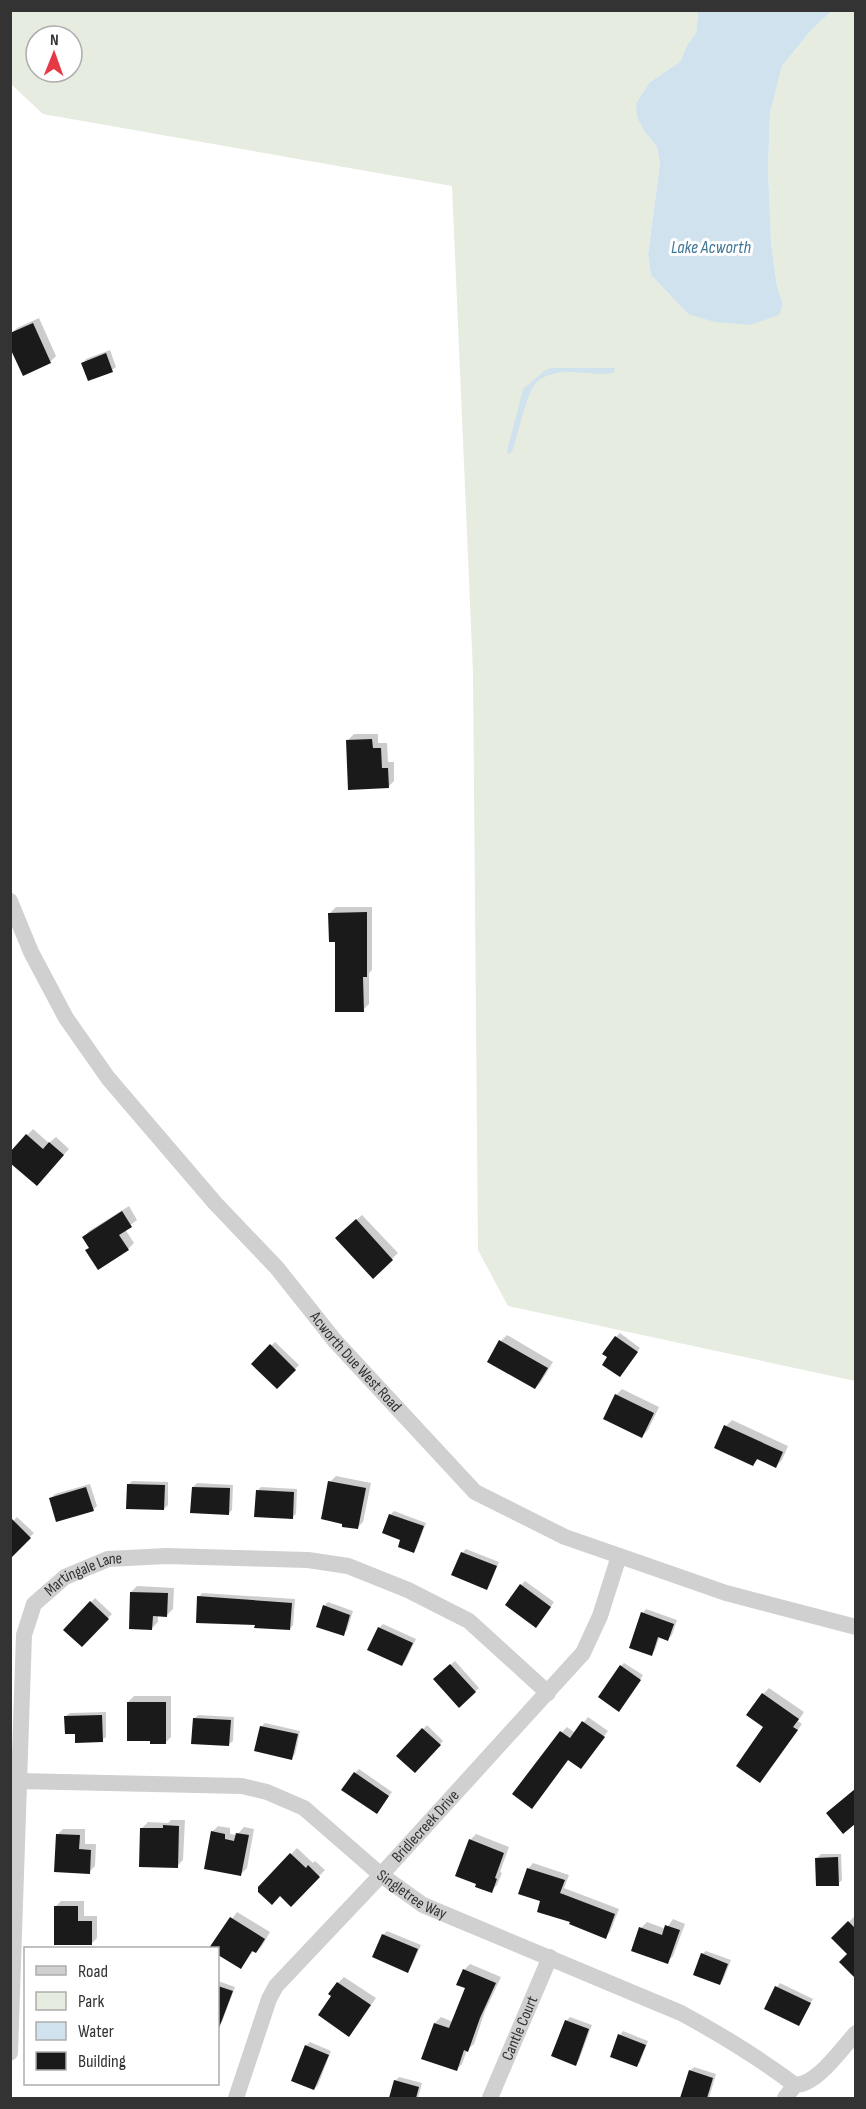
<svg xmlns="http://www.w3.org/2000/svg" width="866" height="2109" viewBox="0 0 866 2109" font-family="'Sofia Sans Condensed',sans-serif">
	<rect width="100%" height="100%" fill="#fff"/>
	<path fill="#e6ecdf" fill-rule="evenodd" d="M11,11H696L698,15L696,33L687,45L680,62L650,82L645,132L657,147L660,163L648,254L651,275L688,314L783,304L777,286L771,242L768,168L770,113L782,66L812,29L832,11H855V1381L508,1306L478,1250L473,672L452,186L43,114L11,84ZM36,36H72V72H36Z"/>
	<path fill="#cfe2ee" d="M696,11H832L812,29L782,66L770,113L768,168L771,242L777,286L783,304L779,315L750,325L715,322L688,314L651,275L648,254L660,163L657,147L645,132L637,117L636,104L650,82L680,62L687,45L696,33L698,15Z
		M551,368H615L614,373C598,375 583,372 567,372C559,372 543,375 537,382C526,392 518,436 512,452L508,454L507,451L523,389L544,371Z"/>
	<path fill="#0003" d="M39,318L56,356L50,362L11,334L17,328Z
		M110,350L116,367L112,370L83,363L86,359Z
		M354,734H378V743H387L388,762H394V781L388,787L348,740Z
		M336,907H372V970L369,973V1004L363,1010L330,913Z
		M33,1129L49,1143L56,1137L69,1149L43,1178L10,1154Z
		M129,1206L137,1220L125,1229L134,1243L128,1249L90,1247L84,1237L89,1231Z
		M362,1215L398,1253L373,1277L343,1232Z
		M620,1333L640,1348L620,1375L616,1337Z
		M507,1335L553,1362L541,1382L535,1388L501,1341Z
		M275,1342L299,1365L277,1387L253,1364Z
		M622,1389L659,1407L648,1430L642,1436L616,1395Z
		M732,1420L788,1446L782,1460L776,1466L759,1458L753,1464L726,1426Z
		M336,1476L371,1483L363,1522L357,1528L330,1482Z
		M132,1481L168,1482V1505L164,1509L128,1485Z
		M197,1483L233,1485L232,1510L228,1514L193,1487Z
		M90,1484L97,1506L93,1510L51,1498L55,1494Z
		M261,1487L297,1489L296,1514L292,1517L258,1490Z
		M394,1511L426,1523L417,1547L413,1551L402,1539L390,1515Z
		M17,1517L34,1533L10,1557V1524Z
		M466,1549L499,1562L490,1584L486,1588L453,1574L463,1552Z
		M525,1581L554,1602L540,1622L521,1585Z
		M137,1586L174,1588L173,1609L167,1615H158V1622L152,1628L131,1592Z
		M202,1593L295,1599L293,1625L290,1629L256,1623L199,1597Z
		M95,1598L112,1614L82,1645L65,1629Z
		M328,1602L353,1611L347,1630L343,1634L318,1626L325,1605Z
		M646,1609L677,1620L672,1635L668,1639L660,1636L655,1650L652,1654L643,1613Z
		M383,1624L416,1639L406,1660L402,1664L379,1628Z
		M455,1661L479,1688L459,1706L435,1679Z
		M624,1663L643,1675L623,1706L621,1666Z
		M769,1688L804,1712L798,1721L802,1724L760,1781L766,1727L763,1694Z
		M134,1696H171V1737L165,1743L128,1702Z
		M106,1712V1737L102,1740L77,1732L66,1716L70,1713Z
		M198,1715L234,1717L233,1741L229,1744L194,1719Z
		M588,1717L608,1731L581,1767L569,1759L537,1802L562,1732L567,1727L575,1733Z
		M265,1723L300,1731L295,1754L292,1758L261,1727Z
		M427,1725L443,1741L415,1771L398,1756Z
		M359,1769L392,1792L380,1808L355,1773Z
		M171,1820H185L183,1860L177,1866L142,1828L148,1822L168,1823Z
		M218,1826L230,1828V1834L237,1835L244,1827L254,1829L247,1868L241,1874L212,1832Z
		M63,1829H85V1844H96L95,1866L89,1872L57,1835Z
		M476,1834L509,1847L500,1872L502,1873L497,1885L491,1891L470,1840Z
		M297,1848L313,1863L315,1861L325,1870L291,1905L280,1894L259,1888Z
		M821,1854H841L842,1880L838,1884L817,1858Z
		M533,1863L569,1875L564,1888L619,1909L610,1932L605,1937L572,1921L542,1900L528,1869Z
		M61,1901H84V1916H97V1938L91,1944L55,1907Z
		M237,1912L270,1932L262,1946L256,1952L254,1950L241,1968L218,1954V1948H211Z
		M855,1916L856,1966L850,1971L849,1954L833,1938Z
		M673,1919L685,1924L673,1956L667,1962L641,1928L647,1922L666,1929Z
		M387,1931L421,1945L411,1967L408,1971L374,1956L384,1934Z
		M706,1951L731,1960L723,1980L719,1984L702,1954Z
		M470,1964L501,1977L485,2011L474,2044L467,2050L462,2064L456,2070L435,2023L441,2017L453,2022L467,1987L464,1970Z
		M344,1977L376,1998L349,2035L333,1995L338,1983Z
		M218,1981L235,1987L222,2022L218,2026Z
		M780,1983L813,1999L799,2024L777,1987Z
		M570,2017L592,2025L579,2060L575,2064L566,2021Z
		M623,2031L648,2041L640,2062L637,2065L620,2035Z
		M310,2042L331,2051L318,2085L314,2089L306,2046Z
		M694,2067L716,2074L709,2098H682L690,2071Z
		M399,2077L422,2083L418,2098H390L395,2081Z"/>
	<path fill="#1a1a1a" d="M33,323L51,363L23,376L10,348V333Z
		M106,353L113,372L88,381L81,363Z
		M372,739L373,748H381L382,768H388L389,788L348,790L346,740Z
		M367,912V977H363L364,1012H335V942H329L328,913Z
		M26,1134L43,1149L49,1142L64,1155L37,1186L10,1163V1152Z
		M122,1211L132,1227L119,1235L129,1250L98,1270L85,1250L89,1248L82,1237Z
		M356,1219L393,1260L373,1279L335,1238Z
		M615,1336L638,1352L620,1377L602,1365L607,1357L602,1354Z
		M499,1340L548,1368L535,1389L487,1362Z
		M270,1344L296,1370L277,1389L251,1364Z
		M615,1394L654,1413L642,1438L603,1419Z
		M724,1425L783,1452L776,1468L757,1459L753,1466L714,1448Z
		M328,1481L366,1488L358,1529L342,1527V1524L321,1519Z
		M127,1484L165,1485L164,1510L126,1509Z
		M86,1487L94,1511L56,1522L49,1498Z
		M192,1487L230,1488L229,1515L190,1513Z
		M256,1490L294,1492L293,1519L254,1517Z
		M389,1514L424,1526L414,1553L398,1547L400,1540L382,1533Z
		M10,1517L31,1538L10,1559Z
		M461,1552L497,1566L487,1590L451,1575Z
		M520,1584L551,1607L536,1628L505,1605Z
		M130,1592L168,1593L167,1617L153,1616L152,1630L129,1629Z
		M197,1596L292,1603L290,1630L254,1628L255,1625L196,1623Z
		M90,1601L109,1619L82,1647L63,1630Z
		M323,1605L350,1615L344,1636L316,1627Z
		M641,1612L674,1624L668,1641L658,1637L652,1656L629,1648Z
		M378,1627L413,1643L402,1666L367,1650Z
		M450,1664L476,1692L459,1708L433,1679Z
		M620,1665L641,1680L619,1712L598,1697Z
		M762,1693L799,1719L793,1727L798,1730L760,1783L736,1766L763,1727L746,1715Z
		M127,1702H166V1744H150V1741H127Z
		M102,1715L103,1742L75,1743V1734H65L64,1716Z
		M193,1718L231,1720L229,1746L191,1744Z
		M582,1721L605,1737L581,1769L568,1760L532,1809L512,1794L560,1731L570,1738Z
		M260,1726L298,1734L292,1760L254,1751Z
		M422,1728L441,1745L415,1773L396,1756Z
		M354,1772L389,1796L377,1814L341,1790Z
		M855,1789V1824L843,1834L826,1813Z
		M163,1825L179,1826L178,1868L139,1867L140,1828H163Z
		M211,1831L225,1834V1839L234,1841L236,1833L249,1835L241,1876L204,1869Z
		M56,1834L80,1835L79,1849L91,1850L90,1874L54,1872Z
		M469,1839L504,1853L495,1878L497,1879L492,1893L475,1887L476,1884L455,1876Z
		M290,1853L306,1868L308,1865L320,1877L291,1907L280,1896L272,1905L258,1892V1887Z
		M838,1857L839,1886H816L815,1858Z
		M527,1868L565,1880L560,1893L615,1914L606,1939L569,1924L570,1922L537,1912L540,1901L518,1894Z
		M54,1906H78V1921H92V1945H54Z
		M230,1917L265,1939L256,1953L252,1951L241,1969L218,1955V1948H209Z
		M848,1921L855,1928V1978L839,1962L847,1954L831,1938Z
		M665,1925L680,1930L668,1964L631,1951L639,1927L662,1935Z
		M382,1934L418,1949L408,1973L372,1957Z
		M701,1953L728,1964L720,1985L693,1975Z
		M463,1969L496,1983L480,2018L468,2052L464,2050L457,2071L421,2059L434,2023L449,2028L465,1988L456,1985Z
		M337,1982L371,2005L349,2037L318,2015L331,1996L328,1994Z
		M218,1986L233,1991L219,2028H218Z
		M775,1986L811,2003L799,2026L764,2009Z
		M565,2020L589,2029L576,2066L551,2056Z
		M618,2034L646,2045L637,2067L610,2057Z
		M305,2045L329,2055L314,2090L291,2081Z
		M689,2070L713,2078L707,2098H680Z
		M394,2080L419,2087L416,2098H389Z"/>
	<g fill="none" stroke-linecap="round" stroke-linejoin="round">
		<g stroke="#d0d0d0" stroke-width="16">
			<path id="s1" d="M10,901L31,952L66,1018L108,1078L215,1203L277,1268L335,1341L475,1492L565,1537L726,1593L856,1627"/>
			<path id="s2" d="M18,1781L242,1786L267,1792L304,1808L381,1875L423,1905L681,2013C720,2034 759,2058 795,2085"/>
			<path id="s3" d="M10,2053L24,1635L34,1604L65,1577L108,1559L166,1556L308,1560L348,1566L408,1590L469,1621L548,1693"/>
			<path id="s4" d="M236,2098L269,1999L276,1986L381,1875L583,1653L600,1616L619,1556"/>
			<path id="s5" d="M490,2098L550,1957"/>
			<path d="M785,2098L795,2085C817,2085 841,2049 856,2033"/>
		</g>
	</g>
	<g text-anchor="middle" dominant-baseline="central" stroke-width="6" stroke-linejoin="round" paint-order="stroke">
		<g font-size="16" fill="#333" stroke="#fff">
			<text stroke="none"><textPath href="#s1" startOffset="580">Acworth Due West Road</textPath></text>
			<text stroke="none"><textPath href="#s3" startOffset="510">Martingale Lane</textPath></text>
			<text stroke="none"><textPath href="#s4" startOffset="338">Bridlecreek Drive</textPath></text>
			<text stroke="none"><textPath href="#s2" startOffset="429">Singletree Way</textPath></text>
			<text stroke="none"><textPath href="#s5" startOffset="76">Cantle Court</textPath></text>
		</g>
		<g font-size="18" font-style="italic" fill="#3f7597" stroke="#fff">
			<text x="711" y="247">Lake Acworth</text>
		</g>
	</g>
	<rect width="866" height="2109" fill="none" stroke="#333333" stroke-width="24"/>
	<rect x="24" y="1947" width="195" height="138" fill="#ffffff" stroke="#adadad" stroke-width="1.5"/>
	<rect x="36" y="1966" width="30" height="9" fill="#d0d0d0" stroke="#adadad" stroke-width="1.5"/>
	<text x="78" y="1977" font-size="18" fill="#333333">Road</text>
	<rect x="36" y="1992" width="30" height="18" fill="#e6ecdf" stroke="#adadad" stroke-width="1.5"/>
	<text x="78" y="2007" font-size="18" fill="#333333">Park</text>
	<rect x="36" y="2022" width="30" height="18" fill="#cfe2ee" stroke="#adadad" stroke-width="1.5"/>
	<text x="78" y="2037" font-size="18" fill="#333333">Water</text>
	<rect x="36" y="2052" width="30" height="18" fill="#1a1a1a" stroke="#adadad" stroke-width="1.5"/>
	<text x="78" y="2067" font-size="18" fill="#333333">Building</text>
	<g transform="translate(54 54) rotate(1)"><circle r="28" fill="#ffffff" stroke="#adadad" stroke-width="1.5"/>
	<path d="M0-4.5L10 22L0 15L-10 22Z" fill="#e63946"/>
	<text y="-9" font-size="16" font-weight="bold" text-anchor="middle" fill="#333333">N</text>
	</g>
</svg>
